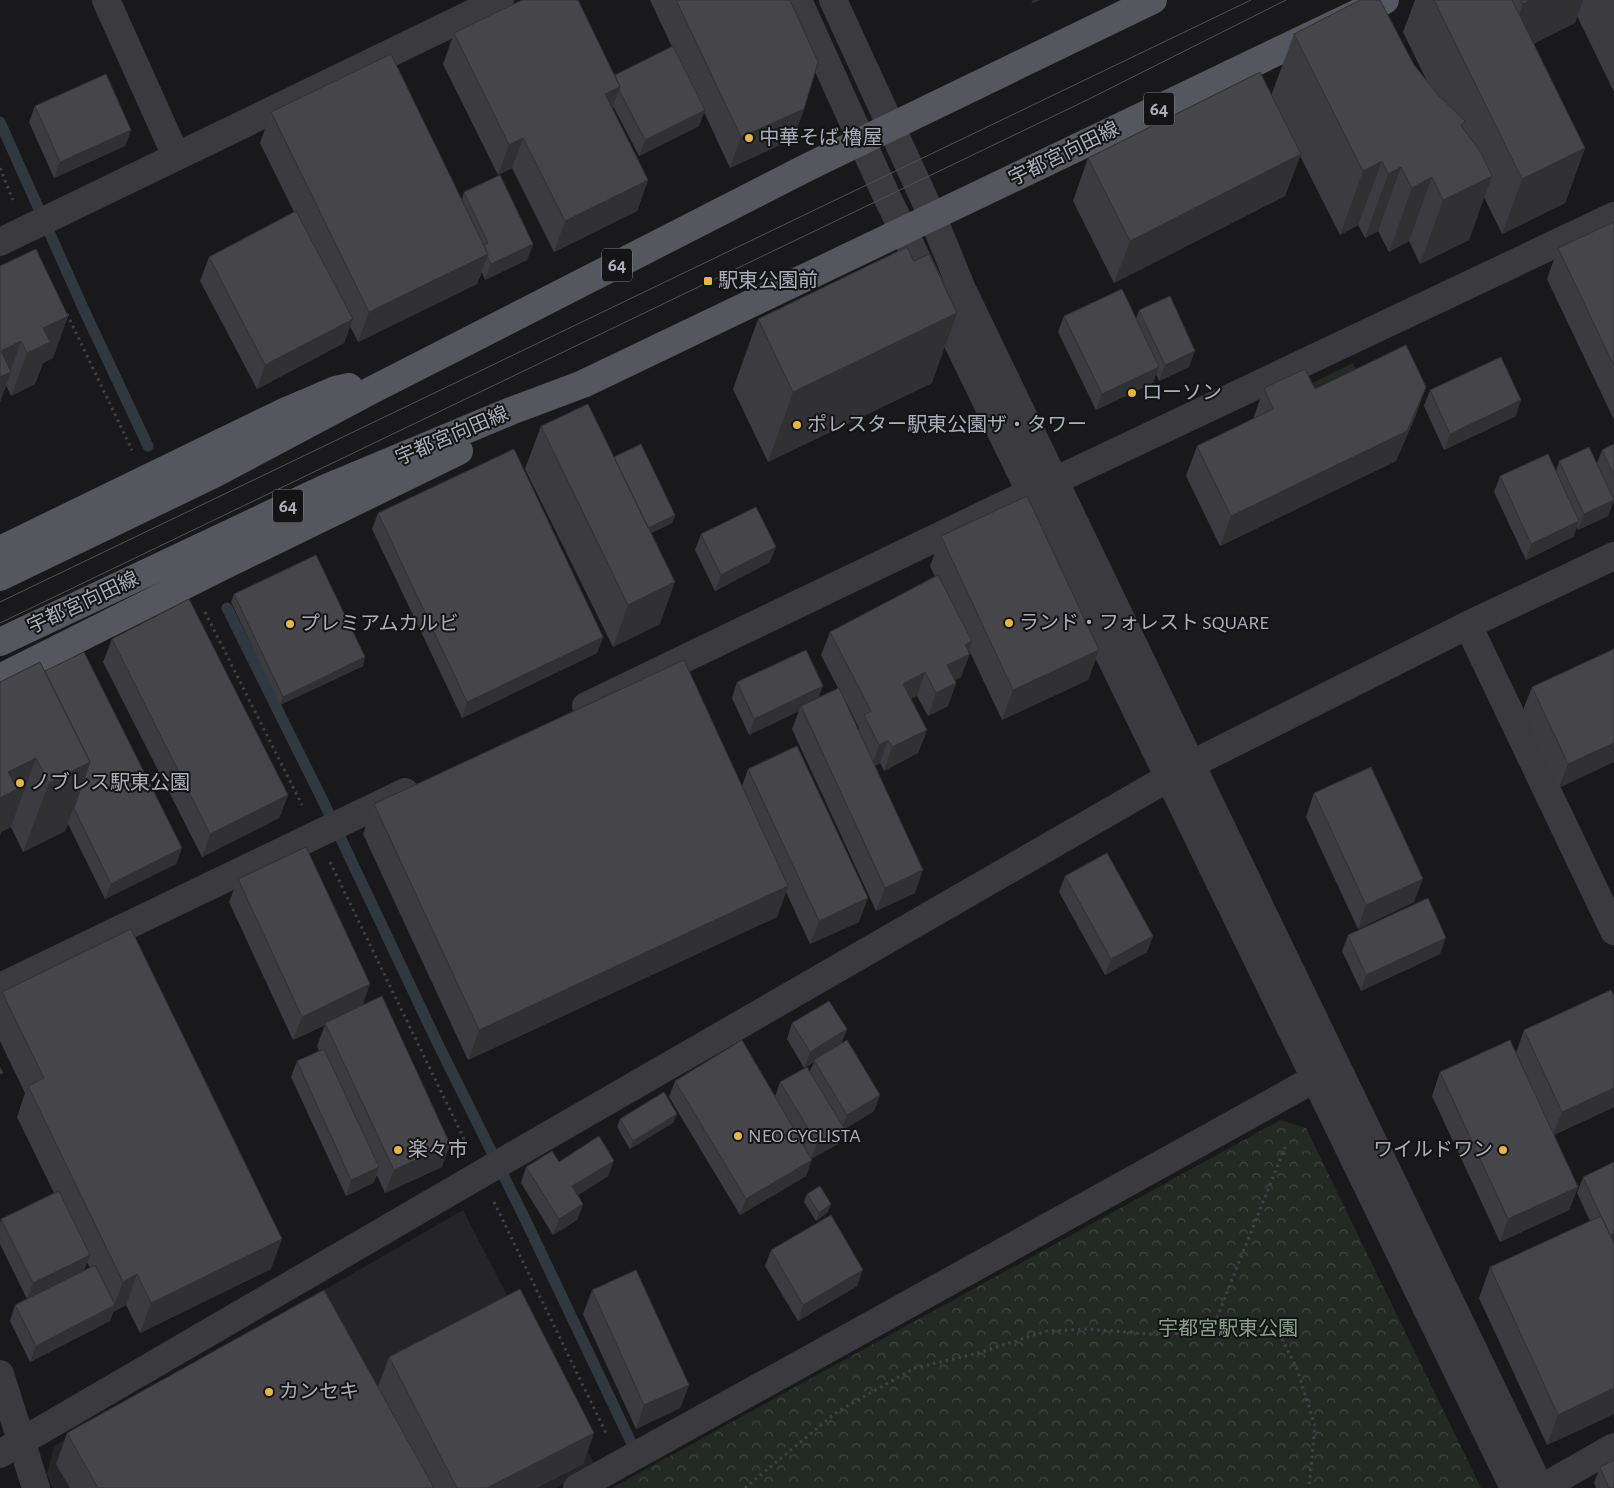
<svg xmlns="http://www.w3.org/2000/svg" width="1614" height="1488" viewBox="0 0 1614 1488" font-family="'Alegreya Sans','Noto Sans JP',sans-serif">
	<defs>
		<pattern id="park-crowns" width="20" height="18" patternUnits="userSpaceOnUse" patternTransform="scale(1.25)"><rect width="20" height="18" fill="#232a24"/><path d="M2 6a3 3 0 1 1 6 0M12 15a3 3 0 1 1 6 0" fill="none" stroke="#404642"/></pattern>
	</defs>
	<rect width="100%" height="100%" fill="#19181a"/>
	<path fill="#252527" d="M463,1210L595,1466L556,1488H52L47,1474L54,1446Z"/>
	<path fill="#232a24" d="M1353,363L1360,379L1307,406L1308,385Z"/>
	<path fill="url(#park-crowns)" d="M1280,1120L1306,1128L1481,1488H612Z"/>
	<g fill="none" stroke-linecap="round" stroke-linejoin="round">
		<path stroke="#313940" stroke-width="11" d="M0,122L84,310L148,446
			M227,608L324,803L438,1044L525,1219L631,1442"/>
		<path stroke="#404146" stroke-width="3" stroke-dasharray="2.5 4" stroke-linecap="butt" d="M0,168L13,200
			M67,314L132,450
			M205,612L302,805
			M330,862L467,1145
			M494,1202L607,1435
			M1212,1330L1285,1147
			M745,1488L838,1411L915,1368L978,1353L1047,1331L1088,1329L1161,1335L1248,1325L1281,1337L1297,1369L1315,1426L1309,1488"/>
		<path stroke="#3a3a3f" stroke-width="28" d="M106,0L176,156
			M0,242L500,0
			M1468,625L1614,931
			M586,706L1031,492L1614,216
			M0,987L405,792
			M0,1374L36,1488
			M577,1488L1336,1067
			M1542,1488L1614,1447"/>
		<path stroke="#3a3a3f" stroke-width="28" d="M798,0L886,195L1514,1488
			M833,0L933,218L962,289L1540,1488
			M0,1454L481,1174L1192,764L1468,625L1614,556"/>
		<path stroke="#56575e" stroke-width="28" d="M0,550L282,413L336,390L349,387
			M0,577L214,474L372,390L810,166L1153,0
			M0,642L324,489L511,411L583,384L1385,0
			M0,678L223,566L459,451"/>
		<path stroke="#515258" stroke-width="1" d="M0,602L1251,0
			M0,623L1087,100L1286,0"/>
	</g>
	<path fill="#3c3c40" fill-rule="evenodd" d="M650,0H790L804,109L793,139L730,168L704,112L699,126L639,156L613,106L612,108L648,180L637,211L554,252L512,168L498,175L443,64L454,33L615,75L672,47Z
		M1415,0H1614V92L1577,16L1575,23L1533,44L1585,148L1565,203L1502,234L1484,197L1469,240L1420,264L1409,241L1389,252L1378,231L1365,238L1358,225L1340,235L1300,156L1285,196L1114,283L1073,201L1088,158L1271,96L1294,34L1414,65L1427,81L1403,32Z
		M35,106L131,130L125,146L54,178L29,122Z
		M271,112L462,199L464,192L533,244L527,260L485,280L482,272L477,284L358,342L350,326L344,343L257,389L200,281L209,257L294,212L260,143Z
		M1614,222V420L1547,279L1558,248Z
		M0,266L68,316L53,358L43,363L35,384L11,396L6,385L0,402Z
		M1139,310L1189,367L1159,381L1156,374L1153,383L1096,410L1058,332L1064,316L1136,319Z
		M758,319L932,383L768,462L733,389Z
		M1426,387L1415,417L1396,461L1220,546L1186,476L1197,446L1253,419L1264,388L1315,389Z
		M1430,390L1516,416L1444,450L1424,406Z
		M541,426L614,457L675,515L672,523L651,533L660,624L613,647L525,469Z
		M1614,444V504L1613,502L1608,516L1578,530L1577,527L1573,537L1526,560L1494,492L1500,476L1556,471L1559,461L1597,463L1602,450Z
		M378,513L603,637L597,653L462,718L372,529Z
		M701,534L770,562L715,591L695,550Z
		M941,536L1099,650L1088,680L1002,720L969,650L961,677L955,680L956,683L948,706L928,716L917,696L911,699L927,730L918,753L884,771L880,763L875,766L915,893L876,911L792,729L799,711L749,735L732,698L737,682L819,697L838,688L821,655L830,632L935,577L930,566ZM842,694L859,728L858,730Z
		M234,594L363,666L280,705L231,602Z
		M112,639L288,795L279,818L202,857L103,662Z
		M1614,649L1559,788L1523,710L1532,687Z
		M45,671L182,848L176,864L105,899L68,824L65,831L23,852L11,827L1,832L0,836V682Z
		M748,769L859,922L810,944L786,892L777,917L468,1060L363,834L374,804L742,786Z
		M1314,793L1414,902L1358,929L1306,817Z
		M1065,876L1153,936L1147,952L1105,975L1059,892Z
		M238,879L370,984L362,1006L442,1167L385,1193L377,1175L373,1183L346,1196L291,1077L297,1061L319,1051L317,1046L325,1025L293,1040L229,902Z
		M1348,935L1440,954L1361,991L1342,951Z
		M2,992L271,1269L140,1333L126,1305L113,1312L110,1321L30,1362L10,1321L15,1305L27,1299L0,1244V1223L1,1219L54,1193L17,1117L25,1093L0,1041V997ZM87,1262L90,1268L84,1271Z
		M1614,996V1107L1554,1135L1578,1187L1569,1210L1500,1242L1432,1096L1440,1072L1516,1053L1524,1030Z
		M792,1023L847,1029L841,1044L880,1095L874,1111L843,1130L838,1144L811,1159L806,1176L740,1215L669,1097L675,1081L775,1097L780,1082L810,1071L814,1062L804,1068L787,1039Z
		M620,1119L674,1122L630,1149L617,1127Z
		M559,1162L608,1176L578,1195L583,1204L577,1220L553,1235L521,1183L526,1167Z
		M1614,1162V1414L1547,1445L1479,1298L1490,1267L1590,1221L1577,1193L1583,1177Z
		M807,1194L828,1212L816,1221L804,1202Z
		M771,1250L857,1286L798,1321L765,1266Z
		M592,1290L689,1385L680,1408L636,1429L583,1314Z
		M389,1357L594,1433L583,1464L536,1488H70L56,1464L67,1433L378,1387Z
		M1600,1467L1614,1488H1596L1594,1483Z"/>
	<path fill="#313134" d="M1033,0H1040L1031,4Z
		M1531,0H1583L1575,23L1503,59L1523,4Z
		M620,87L609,117L605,94Z
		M804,109L793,139L730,168L741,137Z
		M705,110L699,126L639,156L645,140Z
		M131,130L125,146L54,178L60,162Z
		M523,138L512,168L498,175L509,145Z
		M1585,148L1565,203L1502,234L1522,179Z
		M1301,154L1285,196L1114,283L1130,241Z
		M1382,161L1358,225L1340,235L1363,171Z
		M1401,167L1378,231L1365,238L1388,174Z
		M1492,176L1469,240L1420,264L1443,200Z
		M1432,177L1409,241L1389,252L1412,188Z
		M648,180L637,211L554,252L565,221Z
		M533,244L527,260L485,280L491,264Z
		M488,254L477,284L358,342L369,312Z
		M957,313L932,383L768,462L793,392Z
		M68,316L53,358L43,363L35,384L11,396L27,353L43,328Z
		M353,319L344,343L257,389L265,365Z
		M21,341L10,373L11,372L0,402V354L1,351Z
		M1195,351L1189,367L1159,381L1165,365Z
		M1159,367L1153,383L1096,410L1102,394Z
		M1426,387L1415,417L1396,461L1220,546L1231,516Z
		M1521,400L1516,416L1444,450L1450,434Z
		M1614,500L1608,516L1578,530L1584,514Z
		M675,515L672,523L625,546L628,538Z
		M1579,521L1573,537L1526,560L1531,544Z
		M776,547L770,562L715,591L721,575Z
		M675,582L660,624L613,647L628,605Z
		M603,637L597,653L462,718L467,702Z
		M972,641L967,655L970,654L961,677L938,689L947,665L965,645Z
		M1099,650L1088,680L1002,720L1013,690Z
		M365,657L363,666L280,705L283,697Z
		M925,672L917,696L894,707L903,684Z
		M956,683L948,706L928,716L936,693Z
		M823,686L817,702L801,706L799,711L749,735L754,719Z
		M927,730L918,753L884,771L892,747Z
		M888,740L880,763L871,768L879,745Z
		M1614,743V762L1559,788L1568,764Z
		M36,758L11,827L1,832L0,836V794L8,772Z
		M90,762L65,831L23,852L49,783Z
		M288,795L279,818L202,857L210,834Z
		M182,848L176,864L105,899L111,884Z
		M923,870L915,893L876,911L885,888Z
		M1423,879L1414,902L1358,929L1366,905Z
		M788,886L777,917L468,1060L479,1030Z
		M868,898L859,922L810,944L819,921Z
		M1153,936L1147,952L1105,975L1111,959Z
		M1446,938L1440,954L1361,991L1366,975Z
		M370,984L361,1008L325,1023V1025L293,1040L302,1017Z
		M847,1029L841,1045L814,1060V1062L804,1068L810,1052Z
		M1614,1088V1107L1553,1135L1562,1112Z
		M880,1095L874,1111L843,1130L838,1144L811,1159L817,1143L841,1129L847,1115Z
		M677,1114L674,1122L630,1149L633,1141Z
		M450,1144L442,1167L385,1193L394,1170Z
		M812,1160L806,1176L740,1215L746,1199Z
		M614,1161L608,1176L567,1202L572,1186Z
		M379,1167L373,1183L346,1196L351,1180Z
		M1578,1187L1569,1210L1500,1242L1508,1219Z
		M583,1204L577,1220L553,1235L559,1219Z
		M831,1204L828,1212L816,1221L819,1213Z
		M1614,1233V1246L1609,1235Z
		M282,1239L271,1269L140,1333L151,1303Z
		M90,1255L84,1271L27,1299L33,1283Z
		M863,1270L857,1286L798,1321L803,1305Z
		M137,1274L126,1305L113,1312L110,1321L30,1362L36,1346L114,1306L123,1282Z
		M689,1385L680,1408L636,1429L644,1405Z
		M1614,1388V1414L1547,1445L1558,1415Z
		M594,1433L583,1464L536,1488H487Z"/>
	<path fill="#46464a" stroke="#313134" d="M522,0H578L620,87L605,94L648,180L565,221L523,138L509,145L454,33Z
		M676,0H790L818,62L804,109L741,137Z
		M1360,0H1380L1414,65L1439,96L1465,121L1461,125L1481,153L1492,176L1443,200L1432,177L1412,188L1401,167L1388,174L1382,161L1363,171L1294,34Z
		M1434,0H1512L1585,148L1522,179Z
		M1521,0H1531L1523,4Z
		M673,46L705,110L645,140L619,90L620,87L615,75Z
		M391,54L488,254L369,312L271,112Z
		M1260,72L1301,154L1130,241L1088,158Z
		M106,74L131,130L60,162L35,106Z
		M500,175L533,244L491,264L487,256L488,254L484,245L488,243L464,192Z
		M296,211L353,319L265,365L209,257Z
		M1614,222V366L1558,248Z
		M907,247L914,261L929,254L957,313L793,392L758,319Z
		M36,249L68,316L43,328L50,342L27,353L21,341L1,351L11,372L0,377V266Z
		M1122,289L1159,367L1102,394L1064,316Z
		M1170,296L1195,351L1165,365L1139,310Z
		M1406,345L1426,387L1407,431L1231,516L1197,446L1273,409L1264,388L1305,369L1315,389Z
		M1501,357L1521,400L1450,434L1430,390Z
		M588,404L675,582L628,605L541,426Z
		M641,444L675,515L648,528L614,457Z
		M1614,444V476L1602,450Z
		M1589,447L1614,500L1584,514L1559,461Z
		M514,449L603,637L467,702L378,513Z
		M1548,454L1579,521L1531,544L1500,476Z
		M1027,496L1099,650L1013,690L941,536Z
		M756,507L776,547L721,575L701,534Z
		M316,555L365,657L283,697L234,594Z
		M938,575L972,641L965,645L970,654L947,665L956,683L936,693L925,672L903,684L927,730L892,747L888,740L879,745L864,715L871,711L830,632Z
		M189,599L288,795L210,834L112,639Z
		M1614,649V743L1568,764L1532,687Z
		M806,650L823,686L754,719L737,682Z
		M84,652L182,848L111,884L74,808L90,762L45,671Z
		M684,660L788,886L479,1030L374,804Z
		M40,662L90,762L49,783L36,758L8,772L17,789L0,798V682Z
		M839,688L923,870L885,888L801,706Z
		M797,746L868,898L819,921L748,769Z
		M1371,767L1423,879L1366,905L1314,793Z
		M306,847L370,984L302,1017L238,879Z
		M1107,853L1153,936L1111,959L1065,876Z
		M1428,898L1446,938L1366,975L1348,935Z
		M131,929L282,1239L151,1303L137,1274L123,1282L28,1086L44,1078L2,992Z
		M1611,990L1614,996V1088L1562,1112L1524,1030Z
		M382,996L450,1144L394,1170L325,1023Z
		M829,1001L847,1029L810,1052L792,1023Z
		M742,1040L812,1160L746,1199L675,1081Z
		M847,1040L880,1095L847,1115L814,1060Z
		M1510,1040L1578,1187L1508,1219L1440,1072Z
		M324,1049L379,1167L351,1180L297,1061Z
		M0,1067L3,1073L0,1074Z
		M807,1067L844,1128L817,1143L780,1082Z
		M664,1092L677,1114L633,1141L620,1119Z
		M599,1136L614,1161L572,1186L583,1204L559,1219L526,1167L552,1151L559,1162Z
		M1614,1162V1233L1610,1235L1583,1177Z
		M820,1186L831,1204L819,1213L807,1194Z
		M59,1191L90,1255L33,1283L1,1219Z
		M831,1215L863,1270L803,1305L771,1250Z
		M1601,1216L1614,1243V1388L1558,1415L1490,1267Z
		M95,1265L115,1305L36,1346L15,1305Z
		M636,1270L689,1385L644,1405L592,1290Z
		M520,1289L594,1433L487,1488H457L389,1357Z
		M324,1290L434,1488H98L67,1433Z
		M1614,1460V1488H1609L1600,1467Z"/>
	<g fill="#e6b645" stroke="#141315" stroke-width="2">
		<circle cx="749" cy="138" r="5"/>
		<rect x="703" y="276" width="10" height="10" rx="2.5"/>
		<circle cx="1132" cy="393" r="5"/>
		<circle cx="797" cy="425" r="5"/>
		<circle cx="1009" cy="623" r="5"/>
		<circle cx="290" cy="624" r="5"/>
		<circle cx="20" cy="783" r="5"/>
		<circle cx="738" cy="1136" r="5"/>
		<circle cx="398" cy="1150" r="5"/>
		<circle cx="1503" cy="1150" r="5"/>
		<circle cx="269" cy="1392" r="5"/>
	</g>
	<g text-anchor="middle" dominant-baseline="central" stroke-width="4" stroke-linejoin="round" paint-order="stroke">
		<g fill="#141315" stroke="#7e8088" stroke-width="1">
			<rect x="1144" y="92.5" width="30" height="33" rx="4"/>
			<rect x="602" y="248.5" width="30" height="33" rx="4"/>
			<rect x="273" y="489.5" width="30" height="33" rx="4"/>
		</g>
		<g font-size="19" font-weight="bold" fill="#acafb9">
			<text x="1159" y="109">64</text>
			<text x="617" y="265">64</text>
			<text x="288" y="506">64</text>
		</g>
		<g font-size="20" fill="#acafb9" stroke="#141315" text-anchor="start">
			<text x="759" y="138">中華そば 櫓屋</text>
			<text x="718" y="281">駅東公園前</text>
			<text x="1142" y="393">ローソン</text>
			<text x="807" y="425">ポレスター駅東公園ザ・タワー</text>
			<text x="1019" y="623">ランド・フォレスト SQUARE</text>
			<text x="300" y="624">プレミアムカルビ</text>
			<text x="30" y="783">ノブレス駅東公園</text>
			<text x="748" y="1136">NEO CYCLISTA</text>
			<text x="408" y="1150">楽々市</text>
			<text x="1493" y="1150" text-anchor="end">ワイルドワン</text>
			<text x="279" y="1392">カンセキ</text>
		</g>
		<g font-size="20" fill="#acafb9" stroke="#141315">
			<text transform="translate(1064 154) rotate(-26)">宇都宮向田線</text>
			<text transform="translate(452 436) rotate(-23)">宇都宮向田線</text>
			<text transform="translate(83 603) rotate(-25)">宇都宮向田線</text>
		</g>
		<g font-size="20" fill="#84a387" stroke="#141315">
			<text x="1228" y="1329">宇都宮駅東公園</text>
		</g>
	</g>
</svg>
